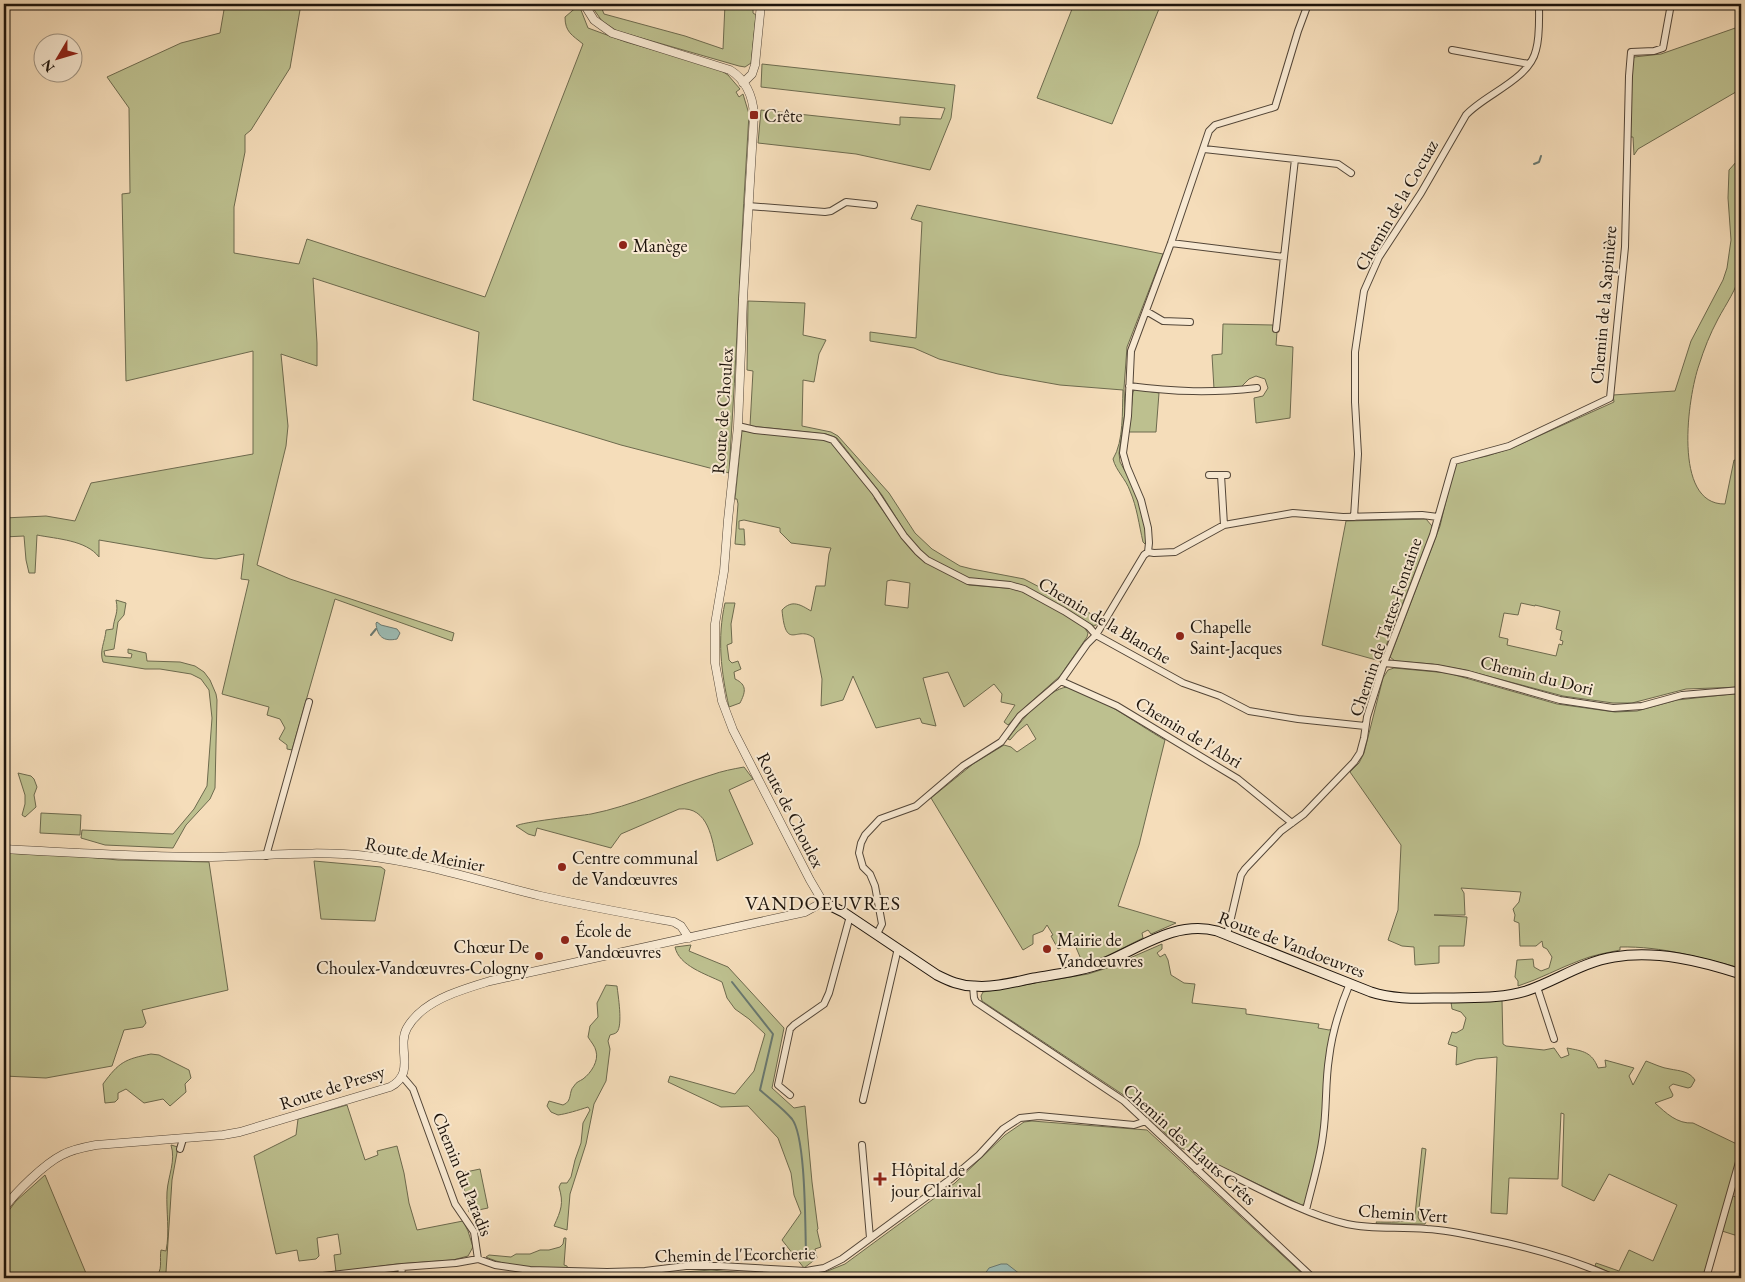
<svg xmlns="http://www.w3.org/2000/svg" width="1745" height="1282" viewBox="0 0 1745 1282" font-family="'EB Garamond',serif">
	<rect width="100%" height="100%" fill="#f5ddba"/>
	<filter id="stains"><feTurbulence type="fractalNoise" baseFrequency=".004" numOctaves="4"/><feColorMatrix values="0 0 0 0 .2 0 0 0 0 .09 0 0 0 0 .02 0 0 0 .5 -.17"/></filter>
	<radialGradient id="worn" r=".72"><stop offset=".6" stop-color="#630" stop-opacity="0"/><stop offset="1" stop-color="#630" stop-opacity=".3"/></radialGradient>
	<path fill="#bdc08f" stroke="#6d6a4e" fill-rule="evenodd" d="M225,4H301L290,68L251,130L245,135V152L234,207V253L299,264L307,239L485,297L583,44C572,35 565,32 565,17L579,5L588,28L626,42L717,68L728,75L740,89L736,92L739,97L743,94L749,114C741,234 737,353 729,473L621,445L473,400L479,332L313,278L317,343V366L281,354L288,426L286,446L257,565L290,579L454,633L452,641L335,599L292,750L287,749V745L279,739L285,728L280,719L267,715L269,707L222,694L249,580L241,579L244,554L216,559L204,558L99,540V557C86,540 57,539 37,535L35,573H29L26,560L24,536L4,537V518L46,516L75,521L91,483L253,454V351L126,381L122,194L130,193L129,108L107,77L181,43L220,33Z
		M590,4H600L604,14L685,36L723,49L725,4H759L758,9L753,8V13L756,15L751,63L745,67L739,66L617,31L602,21Z
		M1074,4H1161L1112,124L1037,98Z
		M1741,26V89L1638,149L1634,155L1633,137H1630L1632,61L1634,57L1661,54Z
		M762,64L955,85L951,118L930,170L856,154L758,143L761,110L900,125V117L941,119L945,108L761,87Z
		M1741,152V271C1737,289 1726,304 1718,319C1710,334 1704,349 1699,365C1688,396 1672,505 1725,504L1734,460L1741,461V687L1686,689L1632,703H1613L1563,696L1465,670L1432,664L1395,661L1390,657L1440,526L1455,463L1487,456L1512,448L1614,402L1613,395L1675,391L1691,341L1723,280L1727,268L1731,240L1728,198L1729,170L1737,161ZM1521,603L1535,606V605L1560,611L1556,629L1562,631L1560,640L1563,641L1562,645L1559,644L1556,656L1507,645L1508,639L1499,637L1504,613L1518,615Z
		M917,205L1163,254L1127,347L1124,388L1125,412L1119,453L1120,462L1136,491L1146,531V545L1143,542C1139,525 1137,507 1130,491C1126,479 1116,471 1113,459C1124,441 1122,411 1123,390L1060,385L998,374L939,359L914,348L870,341V332L916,338L922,222L911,219Z
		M748,301L805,303L803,335L826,340L819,354L814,382L803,380L802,426L831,432L838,436L889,493L915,533L932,549L960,566L972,569L1024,579L1101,619L1098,624L1094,626L1033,592L968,578L926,556L909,538L882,495L837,438L826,434L750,426L753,371L747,370Z
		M1223,324L1273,325V332H1277L1276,345L1293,347L1290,418L1256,423L1254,398L1263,396L1268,388L1265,379L1256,376L1249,379L1241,387L1214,389L1212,355L1222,354Z
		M1135,389L1159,393L1156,432H1129L1133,392Z
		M742,431L819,438L832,442L876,496L874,498L907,545L918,557L925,561L969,585L1017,589L1063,613L1084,627L1088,633L1087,637L1060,676L1023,709L1008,725L1004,722L1015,705L1001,702L1002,694L994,684L964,707L948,672L923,678L936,726L922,723L920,718L876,728L853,676L843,700L821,706L822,679L814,638C797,624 786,653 782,610C792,599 801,605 811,611L816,586H825L829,554L831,548L791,543L780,532V528L744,520L739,521V529H744L745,545L735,544L738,504L737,499H735ZM891,580L910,583L908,608L885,605L887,581Z
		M1426,519L1432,526L1431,532L1380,661L1322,645L1346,521Z
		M116,600L126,603L124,615L118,622L114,649L104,651L105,656L131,658L132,654L128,653V649L146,653L147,661L180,662L195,666L204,672L210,680L216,694L217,700L215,788L210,799L186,825L173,848L105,845L81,838L82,830L173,834L194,809L207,786L212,718L209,690L201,679L191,674L160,669H145L103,662C99,651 105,642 106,630L113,629C114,617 119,613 116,600Z
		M725,603H735L731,624L732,643L727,645L729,660L732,663L738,661L741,669L734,672L735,679C748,685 745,693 740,703L729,707C721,672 717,638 725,603Z
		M1394,668L1448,673L1557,704L1615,712L1637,711L1677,700L1741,693V968C1701,958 1662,946 1620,947V950C1606,953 1593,955 1581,960C1559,968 1540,979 1518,986V981L1515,977L1517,960L1533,959L1534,967L1541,971L1549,968L1552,957L1547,949L1543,947L1542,941L1536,946H1520L1519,923L1514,921L1515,915L1513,909L1519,902L1521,892L1461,888L1464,893L1465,915H1434L1467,917L1464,946H1439V963L1415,965L1414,947L1402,946L1388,940L1398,910L1401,845L1350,772L1359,763L1364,753L1383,678L1388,670Z
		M1067,687C1099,695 1135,723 1165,740L1139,845L1118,906L1176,923L1151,934L1148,930L1142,933L1143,938L1107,956L1083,964L1075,945L1073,946L1071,943L1058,949L1051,936L1053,935L1047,925L1043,931L1033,935V944L1023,950L931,798L973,764L1004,745L1011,747L1017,752L1036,739L1027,724L1017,732L1010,740L1008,739C1018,723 1048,689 1067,687Z
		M744,767L753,779L729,790L753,844L717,861C712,840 709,806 679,809L621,834L611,848L537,828L535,836L528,834L516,826C521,822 579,816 591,814C632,806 671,787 711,775C722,771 733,769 744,767Z
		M18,773L31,776L34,779L37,787L34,795L36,807L25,817L22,815L25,804V795Z
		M41,813L81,815L80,835L40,833Z
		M4,853L87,857L118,860L209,862L228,990L142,1010L146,1023L143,1027L124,1030L112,1066L46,1078L4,1076Z
		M314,861L381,867L385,870L375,921L321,919Z
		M1162,944V949L1157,953L1160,957L1165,954L1168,960L1171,975L1184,983L1195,984L1192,1003L1246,1009V1014L1319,1024L1318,1028L1329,1030L1332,1029L1319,1149L1305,1203L1302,1205L1181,1148L1128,1098L982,1001L981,996L983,992L1088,974L1107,968Z
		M691,945L689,951L728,967L784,1028L772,1088L794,1108L805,1106L812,1182L818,1229L817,1230L821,1247L815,1249L817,1258L804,1268L782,1240L801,1213L794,1195L791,1173L778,1138L748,1106L721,1107L668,1082L670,1076L735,1094L754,1071L765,1034L749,1019L735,1009L727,998L722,982C706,974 679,966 675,947Z
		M606,985L617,986C618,995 623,1025 617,1032C615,1034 613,1034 610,1035L608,1041L610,1049L606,1081L594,1104L586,1144L570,1194L567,1230L554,1226C561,1210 564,1204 559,1187L561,1183H567L571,1177L575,1160L581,1143L583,1123L590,1110L588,1107C579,1110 566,1114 558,1115L551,1112L547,1106L549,1101L563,1105C573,1101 568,1092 574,1086C576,1082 580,1081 583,1079C591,1073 599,1061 596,1051C595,1046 591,1042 588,1037L590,1026L598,1017L597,1003Z
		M1502,1000L1503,1044L1506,1046L1544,1050L1554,1048L1561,1058L1569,1055L1567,1048C1583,1051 1592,1052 1598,1068L1606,1067L1605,1060L1634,1068L1629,1076L1633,1085L1646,1061C1654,1064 1662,1068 1670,1069C1680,1071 1689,1071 1695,1080L1691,1087L1688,1088L1673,1084L1669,1087L1673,1095L1672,1097L1655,1103C1666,1113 1677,1124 1693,1123L1741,1146L1703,1278H1623L1595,1266L1596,1263L1619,1271L1629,1250L1653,1261L1677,1205L1609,1174L1594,1201L1562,1186L1564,1114L1561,1113L1558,1179L1509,1178L1507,1214L1491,1213L1497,1057L1476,1059L1456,1065L1457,1047L1448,1044L1452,1032L1456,1033L1463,1029L1466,1018L1461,1012L1452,1009L1451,1002Z
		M151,1054L159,1055L189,1070L191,1078L185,1084L186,1092L170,1106L163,1099L144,1103L126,1089L118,1093V1099L115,1102L105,1103L103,1084C119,1062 125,1059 151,1054Z
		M347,1105L365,1160L378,1155L377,1151L397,1146L404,1173L409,1203L417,1230L463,1221L468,1231L473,1247L468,1256L453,1260L397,1264L336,1272L334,1255L341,1254L338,1234L317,1238L319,1256L316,1259L299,1261L297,1250L276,1254L254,1156L296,1135L298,1119Z
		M1032,1121L1147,1130L1307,1278H536L537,1275H643L711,1270L791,1277L815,1276L845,1264L955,1183L1005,1135L1024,1122Z
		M171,1145L178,1147L172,1180L166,1272L158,1278H154C164,1271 159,1260 161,1250L166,1251C170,1231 166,1212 167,1192C168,1176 176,1161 171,1145Z
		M1422,1148L1426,1149L1418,1217L1420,1221L1426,1222L1425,1224H1377L1376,1222C1388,1222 1407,1224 1415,1215Z
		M480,1169L488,1208L469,1212L461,1173Z
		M45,1175L88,1278H4V1217L16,1201Z
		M1733,1196L1741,1199V1237L1722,1231Z
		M564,1238H566L564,1265L567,1266L568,1269C541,1267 512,1269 486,1257L489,1255L511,1257L516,1254H530L540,1250H549L560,1247L563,1244Z"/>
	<path fill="#9cbbb3" stroke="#697870" d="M377,622L381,625L397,629L400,633L397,639C383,642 377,636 376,623Z
		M1001,1264H1007L1025,1278H982L989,1268Z"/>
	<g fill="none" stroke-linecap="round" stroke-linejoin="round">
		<path stroke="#697870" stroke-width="2" d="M1534,164L1539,162L1541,156
			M371,635L376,629
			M732,982L773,1034L760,1090C770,1099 783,1108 792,1119C806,1137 805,1226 806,1253"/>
		<defs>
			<path id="minor" d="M1452,50L1529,64
				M1295,159L1338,164L1351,173
				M748,206L825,212L831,211L846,202L874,205
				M1171,243L1284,257L1295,159L1204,149
				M1146,311L1163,321L1190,322
				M1276,329L1284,257
				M1129,386C1175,392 1212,393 1257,388
				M738,426L755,430L824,437L833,440L875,492L904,536L918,552L927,560L968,581L1010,585L1024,589L1064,611L1089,627L1096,635L1183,683L1220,696L1249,711L1298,719L1365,726
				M1209,475H1227
				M1221,475L1224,525
				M1354,517L1358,454L1355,402V352L1364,291L1379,257L1421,193L1466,115C1485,94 1529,80 1536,50C1540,36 1539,19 1539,4
				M1148,552L1154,553L1175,552L1224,525L1293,513L1343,517L1422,515L1438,517
				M1384,663L1437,668L1468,674L1560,700L1613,708L1642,706L1682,695L1741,690
				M1061,681L1117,706L1238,779L1292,823
				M266,856L309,702
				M877,934L882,924L875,886L870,874L863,867L859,853L861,843L865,835L880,819L916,806L963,766L1001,742L1020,716L1061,681L1087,644L1096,635L1144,555L1148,552L1149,543L1148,528L1141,500L1127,467L1123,453L1128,416L1131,351L1171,243L1209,131L1215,125L1275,107L1298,31L1308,4
				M1227,935L1241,875L1245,869L1281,831L1304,814L1328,789L1354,762L1360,753L1364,738L1367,717L1384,663L1433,535L1454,461L1509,446L1610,398L1625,247L1629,76L1631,52L1654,51L1663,48L1671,4
				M973,986L974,998L976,1002L1124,1101L1313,1278
				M1537,987L1554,1039
				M402,1076L413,1089L455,1204L474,1232L478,1259
				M790,1095L778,1085L790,1029L794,1025L824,1004L829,993L850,916
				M863,1100L898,948
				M862,1145L870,1238
				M180,1149L183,1139
				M1196,1169L1205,1164L1211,1165C1253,1185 1303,1214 1347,1224C1373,1230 1401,1226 1427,1229C1446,1230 1465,1234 1483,1238C1529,1247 1572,1259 1614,1278
				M1306,1210C1312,1185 1320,1160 1323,1135C1327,1109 1325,1083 1329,1058C1332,1032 1340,1007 1350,983
				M171,1278L191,1276L222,1278
				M305,1278L402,1267L456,1263L478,1259L495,1265L530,1270L607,1272L645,1271L686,1266H720L806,1271L824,1268L842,1259L952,1178L979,1155L1003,1129L1020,1118L1039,1116L1134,1125L1146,1121
				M401,1278L402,1267
				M1706,1278L1741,1155"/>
			<path id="tertiary" d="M743,83L752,74L755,65L761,4
				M4,849C73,853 142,857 212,857C263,856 316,850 367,856C426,863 483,882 541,896C585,906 630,914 674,922L681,926L689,938
				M4,1208C16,1192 44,1164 62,1155C73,1149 85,1147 96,1145L223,1135L240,1132L390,1087C417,1073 396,1048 407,1028C423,1000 461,990 490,981L805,912L823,902L810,880L733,730L722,701L715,663V624L724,571L728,520L738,426L743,299L754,115C753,97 746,80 730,70L612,33L594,20L584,4"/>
			<path id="secondary" d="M823,902L843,912L937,975C949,981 960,986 974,986C993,988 1015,982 1034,978C1058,974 1083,971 1106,962C1141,947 1177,920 1217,931L1371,992C1395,1000 1421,998 1446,998C1473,997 1500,999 1526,991C1556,981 1582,962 1614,957C1657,950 1701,961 1741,974"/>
		</defs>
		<use href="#minor" stroke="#534638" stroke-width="8"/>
		<use href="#tertiary" stroke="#534638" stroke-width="9"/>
		<use href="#secondary" stroke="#1d140c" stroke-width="11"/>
		<use href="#minor" stroke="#f8e9d2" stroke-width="6"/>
		<use href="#tertiary" stroke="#f8e9d2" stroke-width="8"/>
		<use href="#secondary" stroke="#f8e9d2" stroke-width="9"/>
	</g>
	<g fill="#8f2418" stroke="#f8e9d2" stroke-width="2">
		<rect x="749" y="110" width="10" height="10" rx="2.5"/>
		<circle cx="623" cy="245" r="5"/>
		<circle cx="1180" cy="636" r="5"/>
		<circle cx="562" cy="867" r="5"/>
		<circle cx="565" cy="940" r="5"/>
		<circle cx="1047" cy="949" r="5"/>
		<circle cx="539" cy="956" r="5"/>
		<path d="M877.5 1171.5h5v5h5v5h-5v5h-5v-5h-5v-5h5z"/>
	</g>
	<g text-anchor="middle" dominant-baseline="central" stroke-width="4" stroke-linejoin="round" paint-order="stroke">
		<g font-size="18" fill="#1d140c" stroke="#f8e9d2" text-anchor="start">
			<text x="764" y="115">Crête</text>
			<text x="633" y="245">Manège</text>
			<text x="1190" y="626">Chapelle<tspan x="1190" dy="21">Saint-Jacques</tspan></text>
			<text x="572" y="857">Centre communal<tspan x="572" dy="21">de Vandœuvres</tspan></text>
			<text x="575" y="930">École de<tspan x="575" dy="21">Vandœuvres</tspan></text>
			<text x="1057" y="939">Mairie de<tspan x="1057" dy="21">Vandœuvres</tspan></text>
			<text x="529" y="946" text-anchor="end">Chœur De<tspan x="529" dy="21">Choulex-Vandœuvres-Cologny</tspan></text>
			<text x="891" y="1169">Hôpital de<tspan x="891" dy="21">jour Clairival</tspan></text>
		</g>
		<g font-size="18" fill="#1d140c" stroke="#f8e9d2">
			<text transform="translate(1396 205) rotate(-60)">Chemin de la Cocuaz</text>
			<text transform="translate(1603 305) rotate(-85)">Chemin de la Sapinière</text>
			<text transform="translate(722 411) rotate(-86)">Route de Choulex</text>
			<text transform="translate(1105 620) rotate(31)">Chemin de la Blanche</text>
			<text transform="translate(1385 627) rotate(-71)">Chemin de Tattes-Fontaine</text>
			<text transform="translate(1537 675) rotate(14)">Chemin du Dori</text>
			<text transform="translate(1189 732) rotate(31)">Chemin de l'Abri</text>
			<text transform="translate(791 810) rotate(63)">Route de Choulex</text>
			<text transform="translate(425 854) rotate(11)">Route de Meinier</text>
			<text transform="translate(1292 944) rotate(21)">Route de Vandoeuvres</text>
			<text transform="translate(332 1087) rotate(-18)">Route de Pressy</text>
			<text transform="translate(1190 1144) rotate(42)">Chemin des Hauts-Crêts</text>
			<text transform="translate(463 1174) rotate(68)">Chemin du Paradis</text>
			<text transform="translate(1403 1213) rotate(4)">Chemin Vert</text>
			<text transform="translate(735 1254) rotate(-1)">Chemin de l'Ecorcherie</text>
		</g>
		<g font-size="20" letter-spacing="1" fill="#1d140c" stroke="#f8e9d2">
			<text x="823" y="903">VANDOEUVRES</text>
		</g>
	</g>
	<rect width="1745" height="1282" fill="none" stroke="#f5ddba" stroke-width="20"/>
	<rect x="5" y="5" width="1735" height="1272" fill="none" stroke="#1d140c" stroke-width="2.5"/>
	<rect x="10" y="10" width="1725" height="1262" fill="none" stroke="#1d140c"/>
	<g transform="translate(58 58) rotate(232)"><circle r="24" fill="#f8e9d2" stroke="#a09483"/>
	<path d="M0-4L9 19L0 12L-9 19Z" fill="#8f2418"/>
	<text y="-8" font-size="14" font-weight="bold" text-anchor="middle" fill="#1d140c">N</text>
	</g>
	<rect width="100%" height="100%" filter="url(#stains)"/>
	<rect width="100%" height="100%" fill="url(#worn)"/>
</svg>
